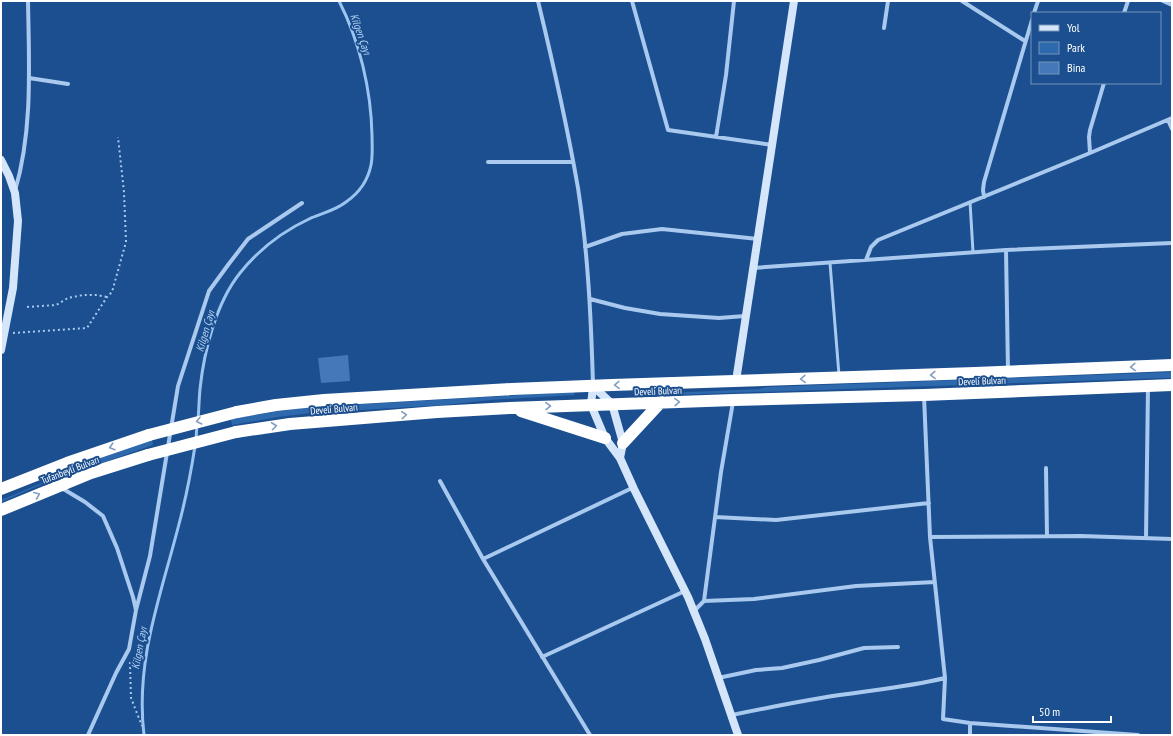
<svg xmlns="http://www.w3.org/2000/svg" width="1173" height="736" viewBox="0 0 1173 736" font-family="'PT Sans Narrow',sans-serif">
	<rect width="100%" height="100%" fill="#1b4f8f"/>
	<path fill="#2e69ad" d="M1172,372V378H1164L644,396V394L759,389L766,387Z
		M574,392V395L490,400L444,405L311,413L278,417L232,425L231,419L273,412L310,407Z
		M152,439L153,445L45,483L1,502V500L44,482L73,467Z"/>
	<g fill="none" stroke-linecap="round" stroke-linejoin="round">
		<path stroke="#9cc4f0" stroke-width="3" d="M198,419C199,409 199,399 200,389C204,351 216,303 240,273C259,249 283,231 311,218C323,213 336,210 346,202C359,193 368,180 371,165C373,155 372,145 372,135C371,90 360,42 339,1
			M196,439L197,424
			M144,735C135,660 161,595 179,524C186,498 191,472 195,446"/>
	</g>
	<path fill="#4478b7" d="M348,355L350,381L321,383L318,358Z"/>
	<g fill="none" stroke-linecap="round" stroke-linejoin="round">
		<path stroke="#a9c9ee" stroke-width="2" stroke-dasharray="2 3" stroke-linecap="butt" d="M27,307L56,305L68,298L83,295H97L107,297
			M13,333L87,328L107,297L112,292L126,242L124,192L118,137
			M130,662L131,698L142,726"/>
		<path stroke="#a9c9ee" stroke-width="3" d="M970,202L973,252
			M830,263L839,375"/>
		<path stroke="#a9c9ee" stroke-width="4" d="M538,1C553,63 567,125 578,188C588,252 591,318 593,384
			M632,1L668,130L772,145
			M962,1L1025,41
			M1163,1L1172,5
			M1034,13L1038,1
			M1124,13L1128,1
			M884,28L888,1
			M29,78L68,84
			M1168,120L1172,129
			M716,137L726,75L734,1
			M1090,153L1089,137L1090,130L1104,83
			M488,162H573
			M15,191C33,130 29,64 28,1
			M984,197L983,190L984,182L1032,20
			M585,247L622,234L662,229L758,239
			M1006,250L1008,371
			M866,260L871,247L878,240L1090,153L1172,118
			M753,268L1006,250L1172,243
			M590,299L625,308L660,314L719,318L745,316
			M924,396L930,537L945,678L943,719L970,723L1138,735
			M1046,468L1047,536
			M440,481L483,559L590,735
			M60,487L85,502L103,516L117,548L133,597L136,610L129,649L116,673L88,735
			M715,517L776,520L929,503
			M930,537L1081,536L1172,539
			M1146,538L1148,387
			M483,559L630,489H634
			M704,601L721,472L733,402
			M136,610L150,556L178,386L209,291L228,265L248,239L302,203
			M694,611L704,601L754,599L856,586L935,582
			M542,657L685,591
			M718,678L756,670L782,668L819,660L864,648L898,647
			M732,715C761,709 791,703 821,698C863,691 904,688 945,678
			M970,735V723"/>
		<path stroke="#d6e6fa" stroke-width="8" d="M1,160L9,176L15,193L18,221L13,288L1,350
			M736,381L794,1
			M593,386L591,405L605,438L620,458L634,489L688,597L705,639L738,735
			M593,386L612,404L623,443L620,458"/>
		<path stroke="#fff" stroke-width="12" d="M521,411L605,438
			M237,412L276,405L324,400L512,389L612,385L975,373L1172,365
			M236,432L290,424L437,412L510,408L734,400L924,395L1172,385
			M623,443L661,402
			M1,489L67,463L149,435
			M1,510L91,473L148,455"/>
		<path stroke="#fff" stroke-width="12" d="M149,435L237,412
			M148,455L236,432"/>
	</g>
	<defs><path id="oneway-chevron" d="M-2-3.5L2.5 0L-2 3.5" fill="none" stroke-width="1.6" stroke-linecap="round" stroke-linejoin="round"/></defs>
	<g stroke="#829ec1">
		<use href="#oneway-chevron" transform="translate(1133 367) rotate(178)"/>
		<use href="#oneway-chevron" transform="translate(933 375) rotate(178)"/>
		<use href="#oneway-chevron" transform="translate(803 379) rotate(178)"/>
		<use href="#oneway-chevron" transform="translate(617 385) rotate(178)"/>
		<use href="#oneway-chevron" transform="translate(677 402) rotate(-2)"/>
		<use href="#oneway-chevron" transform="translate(548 406) rotate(-2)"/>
		<use href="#oneway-chevron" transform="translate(404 415) rotate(-5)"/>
		<use href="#oneway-chevron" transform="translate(199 421) rotate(166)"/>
		<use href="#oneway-chevron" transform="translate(274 426) rotate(-7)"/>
		<use href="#oneway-chevron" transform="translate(112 447) rotate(162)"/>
		<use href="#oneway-chevron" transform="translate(37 495) rotate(-22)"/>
	</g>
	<g text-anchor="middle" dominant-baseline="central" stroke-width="4" stroke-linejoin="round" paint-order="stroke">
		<g font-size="10" fill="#fff" stroke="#1b4f8f">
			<text transform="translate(982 381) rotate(-2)">Develi Bulvarı</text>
			<text transform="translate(658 391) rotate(-2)">Develi Bulvarı</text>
			<text transform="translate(334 409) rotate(-5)">Develi Bulvarı</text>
			<text transform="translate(70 470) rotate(-21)">Tufanbeyli Bulvarı</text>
		</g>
		<g font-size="11" font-style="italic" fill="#b5d3f5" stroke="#1b4f8f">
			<text transform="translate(361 34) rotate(71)">Kilgen Çayı</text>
			<text transform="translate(205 331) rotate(-74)">Kilgen Çayı</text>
			<text transform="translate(139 648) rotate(-79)">Kilgen Çayı</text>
		</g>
	</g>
	<rect width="1173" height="736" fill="none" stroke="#ffffff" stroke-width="4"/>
	<rect x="1031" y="12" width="130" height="72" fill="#1b4f8f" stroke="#7695bc"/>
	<rect x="1039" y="25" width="20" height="6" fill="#d6e6fa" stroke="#7695bc"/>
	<text x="1067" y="32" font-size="12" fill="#ffffff">Yol</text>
	<rect x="1039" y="42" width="20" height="12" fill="#2e69ad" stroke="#7695bc"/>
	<text x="1067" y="52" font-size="12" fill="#ffffff">Park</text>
	<rect x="1039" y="62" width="20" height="12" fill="#4478b7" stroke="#7695bc"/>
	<text x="1067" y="72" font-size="12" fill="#ffffff">Bina</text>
	<path d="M1033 716v6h78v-6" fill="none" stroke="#ffffff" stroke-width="2"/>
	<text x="1039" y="716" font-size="12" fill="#ffffff" stroke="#1b4f8f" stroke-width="3" paint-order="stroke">50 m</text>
</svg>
